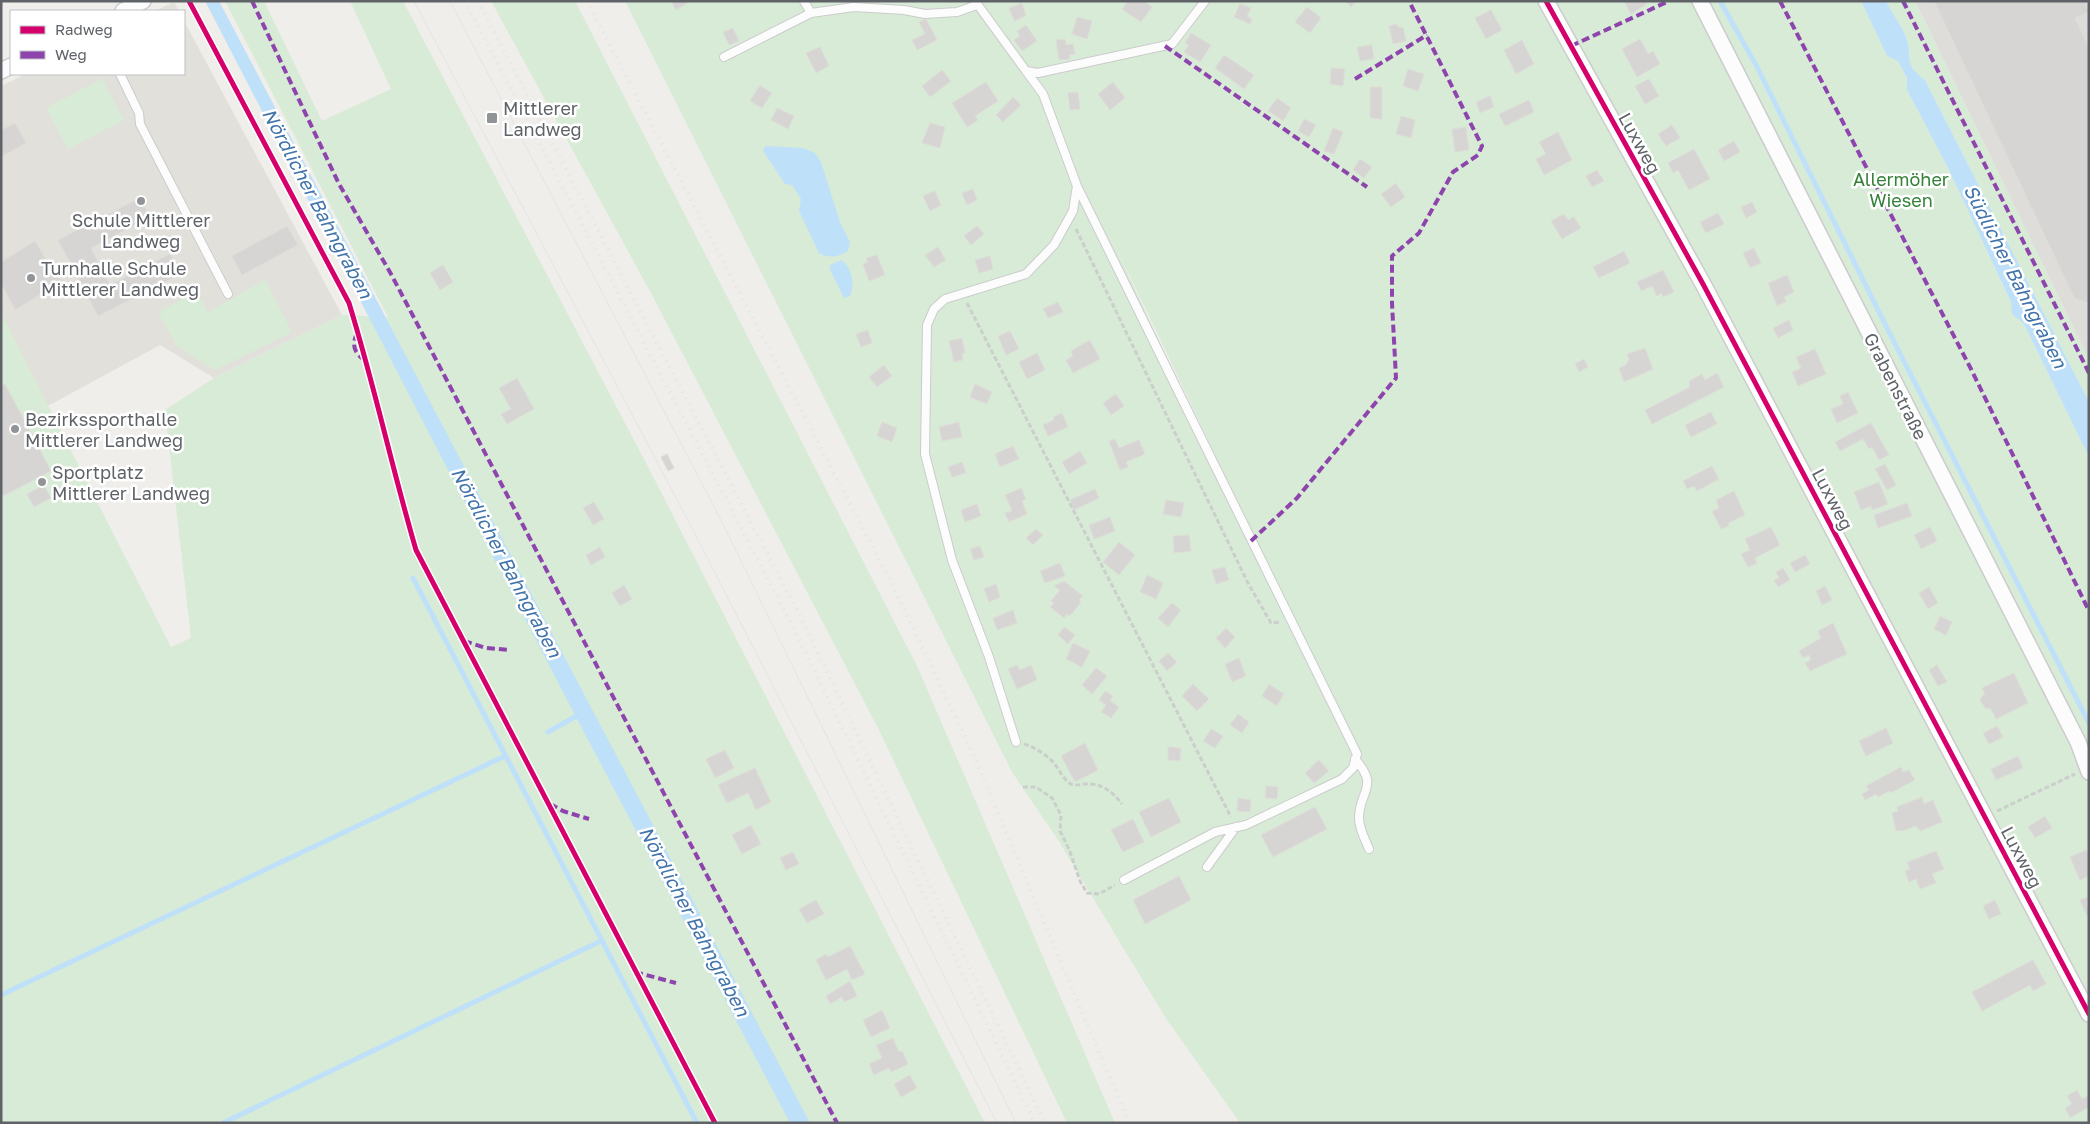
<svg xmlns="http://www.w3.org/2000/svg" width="2090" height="1124" viewBox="0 0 2090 1124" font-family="'Golos Text',sans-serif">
	<rect width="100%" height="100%" fill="#efeeea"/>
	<path fill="#dfddda" d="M1915,1H2089V360Z"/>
	<path fill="#e2e0da" d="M174,2L179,11H155Z
		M184,21L342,315L214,378L160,345L46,407L1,319V86L26,74H184Z"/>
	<path fill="#d8ebd6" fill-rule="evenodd" d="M225,1H264L322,121L391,89L350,1H403L646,463L985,1123H1V313L171,647L191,638L165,410L214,378L342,315L388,317Z
		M491,1H575L917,666L1115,1123H1067L878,728L652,295Z
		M625,1H1861L1887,56L1898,61L1907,78V90L1947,166L2011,302L2013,314L2024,324L2089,457V1123H1240L1165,1017L1058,840L1012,772ZM1109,232L1287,606L1251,541Z
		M1886,1H1915L2089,360V402L1925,80C1903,63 1913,62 1907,40C1903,27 1892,13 1886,1Z
		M102,79L124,120L68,149L46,108Z
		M265,280L292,332L215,370L177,346L158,312L196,292L208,312Z"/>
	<path fill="#bfe0f9" d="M205,1H219L810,1123H790L576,717Z
		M1861,1H1886C1892,13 1903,27 1907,40C1913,61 1903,63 1925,80L2089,402V457L2024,324L2012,314L2011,302L1947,166L1907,90V78L1898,61L1887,56Z
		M765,146L803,148L815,153L821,162L840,222L850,242L848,251C838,257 830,259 819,253L799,211L801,199L792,185L785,184L763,151Z
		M842,260C852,269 855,283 850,296L844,298L830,270V265Z"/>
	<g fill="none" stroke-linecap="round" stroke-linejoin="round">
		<path stroke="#bfe0f9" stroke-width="5" d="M1720,1L1756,65L1889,332L2089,723
			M413,578L697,1123
			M548,732L580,714
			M1,995L505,756
			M223,1123L601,941"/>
	</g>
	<path fill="#d6d5d3" stroke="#deddd9" d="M671,1H686L687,3L676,10Z
		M1128,1H1144L1152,7L1141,22L1122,9Z
		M1345,1H1356L1351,7Z
		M1624,1H1646L1647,4L1631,14Z
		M1934,1H2085L2089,12L2075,18L2089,47V303L2074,298Z
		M1022,3L1026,16L1014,21L1009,8Z
		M1240,4L1251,8L1247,16L1252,19L1250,24L1234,17Z
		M1307,7L1321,18L1310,33L1295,22Z
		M1491,10L1502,30L1486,39L1475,18Z
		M1077,17L1092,21L1087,39L1072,34Z
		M926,19L937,40L917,50L912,40L925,34L919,22Z
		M1397,24L1399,28L1403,27L1406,41L1393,44L1389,26Z
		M1026,25L1037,41L1022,51L1014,40L1020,36L1017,31Z
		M733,28L739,41L729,45L723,32Z
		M1191,33L1211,45L1200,62L1184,52L1189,45L1185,43Z
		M1065,39L1066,45L1073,44L1075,54L1069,55L1070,59L1059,60L1056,40Z
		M1640,39L1648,54L1653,51L1660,64L1637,77L1622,49Z
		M1522,40L1534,64L1516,74L1504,50Z
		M1372,45L1374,59L1360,61L1357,47Z
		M820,47L829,66L816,73L806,53Z
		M1224,55L1254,75L1244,89L1215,68Z
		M1331,68L1345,69L1343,86L1330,84Z
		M1408,69L1424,74L1418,91L1403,86Z
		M942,70L951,81L930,97L922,86Z
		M1649,79L1659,96L1645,104L1635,86Z
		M986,82L998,101L975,116L978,120L967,127L952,103Z
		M1113,82L1125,98L1110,110L1098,94Z
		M760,85L772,93L762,108L750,101Z
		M1370,87H1382V119L1370,118Z
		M1078,92L1080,109L1070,110L1068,93Z
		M1490,96L1494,107L1480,113L1476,102Z
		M1013,97L1021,105L1003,122L996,115Z
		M1277,98L1291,108L1283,121L1268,111Z
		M1529,100L1534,112L1505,126L1499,114Z
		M777,108L794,116L788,129L771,120Z
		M1401,116L1415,120L1411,138L1396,134Z
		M1304,119L1316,125L1309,137L1298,131Z
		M15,123L26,143L2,156L1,130Z
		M930,123L945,127L940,148L922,143Z
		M1672,125L1680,138L1666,146L1658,134Z
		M1466,127L1469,150L1455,152L1452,129Z
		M1333,128L1343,132L1334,154L1324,151Z
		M1558,132L1572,160L1544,175L1536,159L1546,154L1539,142Z
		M1734,141L1740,152L1724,161L1718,150Z
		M1694,149L1710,179L1689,190L1678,170L1673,173L1668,163Z
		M1360,159L1372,167L1364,178L1353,170Z
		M1597,170L1604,181L1592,187L1586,176Z
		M1396,183L1405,197L1391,207L1381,194Z
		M973,189L977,200L967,205L962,193Z
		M935,191L941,205L930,211L923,196Z
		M140,198L150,217L91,248L110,285L170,254L181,274L98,316L58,240Z
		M1752,202L1757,212L1746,218L1741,207Z
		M1718,213L1724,224L1706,233L1700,222Z
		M1564,214L1568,220L1574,217L1581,228L1562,239L1551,221Z
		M287,226L298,245L242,275L232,256Z
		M977,226L984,234L971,245L964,236Z
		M35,241L51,268L54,267L62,281L15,310L1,283V262Z
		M938,247L946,260L934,267L925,255Z
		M1754,248L1761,263L1750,268L1743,253Z
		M1624,251L1630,263L1599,278L1593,267Z
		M877,255L885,275L869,281L863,264L868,262L866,258Z
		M990,256L993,269L979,273L975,260Z
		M443,265L453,282L440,290L430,273Z
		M1663,270L1674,292L1663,297L1661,293L1657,296L1652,286L1641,291L1637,282Z
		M1787,275L1794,292L1784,297L1786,302L1777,306L1768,283Z
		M1058,302L1063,312L1048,318L1043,309Z
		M1789,320L1793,330L1778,338L1773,328Z
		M868,330L872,343L861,347L856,334Z
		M1010,331L1019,349L1006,355L998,336Z
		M962,338L965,353L962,354L963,360L954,362L949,341Z
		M1090,340L1100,359L1073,373L1066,360L1073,356L1071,351Z
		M1645,348L1653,369L1624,382L1619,368L1626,365L1629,359L1627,354Z
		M1815,349L1826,374L1798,386L1792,372L1801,368L1796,357Z
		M1037,353L1045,370L1027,379L1019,362Z
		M1584,359L1588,367L1579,372L1575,364Z
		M884,365L892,376L877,387L869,377Z
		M1717,373L1724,387L1652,424L1645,410L1690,387L1689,381L1702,374L1705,380Z
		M517,378L534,409L507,424L501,414L511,409L499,388Z
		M5,384L51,471L1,497V386Z
		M975,384L992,392L987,404L970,397Z
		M1848,392L1858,413L1837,423L1831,409L1843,404L1840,396Z
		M1116,394L1124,406L1111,415L1103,403Z
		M1711,412L1717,424L1691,437L1685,425Z
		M1062,413L1068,427L1048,436L1043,425L1054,420L1053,417Z
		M882,422L897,428L892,442L877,436Z
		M959,422L962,437L942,441L939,427Z
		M1871,423L1889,455L1879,460L1872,447L1869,449L1863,439L1840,451L1835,442Z
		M1115,439L1119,448L1139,440L1145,454L1126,462L1128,467L1120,470L1109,441Z
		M1013,446L1019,459L1000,467L995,454Z
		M1080,451L1087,463L1069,474L1062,462Z
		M667,454L674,468L668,471L661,457Z
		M962,462L966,473L952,477L948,467Z
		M1885,464L1896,485L1887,490L1875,469Z
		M1712,466L1719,479L1697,491L1694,486L1687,489L1683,481Z
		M1879,482L1888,504L1872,510L1871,506L1861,510L1854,492Z
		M44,485L51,498L34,507L27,494Z
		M1021,488L1026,499L1022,501L1027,514L1009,522L1005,513L1012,511L1005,495Z
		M1095,489L1099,498L1074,510L1070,500Z
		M1734,491L1745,515L1728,523L1729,526L1721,529L1712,511L1719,508L1716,500Z
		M1166,500L1184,503L1181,517L1163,514Z
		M594,502L604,519L593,525L583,508Z
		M1907,503L1912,516L1878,528L1874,515Z
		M977,504L981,516L965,522L961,510Z
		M1110,517L1115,531L1094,539L1089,525Z
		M1771,527L1780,545L1755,558L1757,563L1748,567L1741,554L1750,550L1745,539Z
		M1930,527L1937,541L1921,549L1914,535Z
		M1036,529L1043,535L1033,545L1026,538Z
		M1189,535L1191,551L1174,553L1173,536Z
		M1119,542L1135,555L1119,575L1103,562Z
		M980,546L984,557L974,560L970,549Z
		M600,547L605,557L591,565L586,555Z
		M1805,555L1810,564L1795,572L1790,563Z
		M1060,563L1065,576L1045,583L1040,571Z
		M1225,567L1229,580L1216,584L1212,570Z
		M1783,568L1790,580L1778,587L1774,580L1779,578L1776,572Z
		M1147,575L1163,583L1156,599L1140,592Z
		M1064,581L1083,596L1079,600L1081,602L1070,616L1067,614L1064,618L1050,607L1054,603L1051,601L1060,590L1054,586Z
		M996,584L1000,597L989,602L984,589Z
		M624,585L632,599L620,606L612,593Z
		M1825,586L1832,600L1822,605L1816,591Z
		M1929,587L1938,603L1928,609L1919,593Z
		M1172,603L1181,610L1168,627L1158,618Z
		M1013,610L1017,623L997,630L993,618Z
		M1940,616L1952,622L1946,635L1934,629Z
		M1833,623L1847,654L1810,671L1805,663L1811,660L1809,655L1803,658L1799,651L1821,638L1818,631Z
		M1064,627L1075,635L1068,644L1058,635Z
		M1226,628L1235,637L1225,648L1216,638Z
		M1073,643L1090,651L1082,667L1066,659Z
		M1168,653L1177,662L1167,671L1159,661Z
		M1239,658L1246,676L1232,682L1225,664Z
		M1017,665L1020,670L1031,665L1037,680L1017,689L1008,669Z
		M1937,665L1947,682L1938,686L1929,670Z
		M1096,668L1107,676L1092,694L1082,685Z
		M2014,673L2028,703L1996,719L1991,709L1985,708L1980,700L1982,696L1985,694L1982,688Z
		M1193,684L1209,699L1197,711L1182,696Z
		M1269,684L1284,694L1277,706L1262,696Z
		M1105,691L1113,696L1110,701L1119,707L1111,718L1101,712L1106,705L1099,700Z
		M1238,714L1249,722L1242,733L1230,725Z
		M1997,726L2003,737L1989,744L1983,733Z
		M1886,728L1893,743L1866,756L1859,741Z
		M1211,729L1223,736L1215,748L1203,741Z
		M1085,743L1098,770L1075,782L1061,756Z
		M1168,747L1181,748L1180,761L1168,760Z
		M725,750L734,768L715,778L706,759Z
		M2018,756L2023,768L1996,780L1991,769Z
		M1319,760L1329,771L1314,783L1305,773Z
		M1901,767L1903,772L1909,770L1915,780L1890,793L1889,791L1878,797L1876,794L1865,800L1862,794L1869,790L1866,786Z
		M755,768L771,802L756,810L748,793L727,803L718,785Z
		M1266,786L1278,787L1277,799L1265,798Z
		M1922,797L1924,804L1933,800L1942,822L1920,831L1916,826L1902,831L1900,830L1896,831L1892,813L1898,811L1897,807Z
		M1169,798L1181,822L1151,837L1139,812Z
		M1238,798L1251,800L1250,812L1237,811Z
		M1315,807L1327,829L1273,857L1261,835Z
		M2045,816L2052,828L2035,838L2028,827Z
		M1133,819L1144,842L1123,852L1111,830Z
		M751,825L761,844L742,854L732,835Z
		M2086,850L2089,855V876L2080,880L2070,857Z
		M1936,851L1944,869L1932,874L1936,883L1920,889L1916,879L1909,882L1905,871L1910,869L1907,862Z
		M793,852L799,864L786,870L780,858Z
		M1179,876L1191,900L1145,924L1133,900Z
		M2087,897L2089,915L2087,916L2080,900Z
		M816,900L824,914L807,923L799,909Z
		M1995,900L2001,914L1989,919L1983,906Z
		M850,946L865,974L852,980L847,969L826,980L816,960L826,954L828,957Z
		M2033,960L2046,984L2033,991L2030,985L1982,1011L1972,992Z
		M850,981L857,996L844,1002L842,997L830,1004L826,996Z
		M882,1010L890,1028L871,1037L863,1020Z
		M893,1038L899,1052L902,1051L908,1064L891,1072L889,1068L874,1075L869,1064L882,1058L876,1045Z
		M910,1075L917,1088L901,1097L894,1084Z
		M2077,1090L2082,1099L2088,1096L2089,1107L2070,1118L2065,1108L2072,1104L2067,1096Z"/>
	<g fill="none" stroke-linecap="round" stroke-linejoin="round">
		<defs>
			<path id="service" d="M804,1L811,13L854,7L904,10L925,14L957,12L977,5
				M975,1L1026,71L1038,73L1172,44L1205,1
				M724,57L811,13
				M120,74L139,113L140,124L228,294
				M1077,186L1357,754L1353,768L1342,779L1246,825L1215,832L1124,880
				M1016,742L989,657L952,560L925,454L927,325L934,309L945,299L1026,274L1054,245L1073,211L1077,186L1043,94L1026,71
				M1355,759C1380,787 1359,791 1359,818C1359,829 1365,839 1369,849
				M1207,867L1236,827"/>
			<path id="minor" d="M1546,1L1703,284L2089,1014
				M1700,1L2078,742L2089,772
				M123,11L143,1
				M1,71L11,66"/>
		</defs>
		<use href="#service" stroke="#cbcccc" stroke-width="10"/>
		<use href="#minor" stroke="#cbcccc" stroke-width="18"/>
		<path stroke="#cacfcc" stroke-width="3" stroke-dasharray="5 2.5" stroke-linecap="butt" d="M1076,229L1248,583L1271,623L1280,622
			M967,303L1231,817
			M1024,744C1036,748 1049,756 1056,766C1060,771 1063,778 1068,782C1074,788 1082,783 1090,784C1105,785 1113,793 1122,804
			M1023,787H1036L1052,798L1061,815L1060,831L1069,849L1080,881L1087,893L1099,894L1115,885
			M1997,811L2075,774"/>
		<use href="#service" stroke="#fdfcfc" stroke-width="8"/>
		<use href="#minor" stroke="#fdfcfc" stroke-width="15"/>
		<path stroke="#e4e4e4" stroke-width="1" d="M414,1L693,530L997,1123
			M450,1L722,522L1016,1123"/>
		<path stroke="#e4e4e4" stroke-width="4" stroke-dasharray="1 6" stroke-linecap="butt" d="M465,1L791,623L1035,1123
			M478,1L801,618L1045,1123
			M587,1L895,590L973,754L1129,1123"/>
		<path stroke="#8e44ad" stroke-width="4" stroke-dasharray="8 4" stroke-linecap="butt" d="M252,1L339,184L391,274L837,1123
			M1780,1L1971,369L2089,611
			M1903,1L2089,373
			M1165,46L1367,187
			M1571,46L1669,1
			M1355,79L1427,35
			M357,333C352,344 353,351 363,359
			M1251,541L1297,498L1396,378L1392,303V256L1419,233L1453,172L1478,155L1482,146L1409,1
			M464,641L486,648L510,650
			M550,804L563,811L589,819
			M635,972L676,983"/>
		<defs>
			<path id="cycleway" d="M189,1L349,303C374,384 392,468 416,550L715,1123
				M1546,1L1703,284L2089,1014"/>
		</defs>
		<use href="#cycleway" stroke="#fff" stroke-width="8"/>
		<use href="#cycleway" stroke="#d6006c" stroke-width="5"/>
	</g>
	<g fill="#919496" stroke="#fff" stroke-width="2">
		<rect x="486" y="112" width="12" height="12" rx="2.5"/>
		<circle cx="141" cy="201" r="5"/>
		<circle cx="31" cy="278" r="5"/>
		<circle cx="15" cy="429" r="5"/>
		<circle cx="42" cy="482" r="5"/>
	</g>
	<g text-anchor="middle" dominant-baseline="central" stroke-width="5" stroke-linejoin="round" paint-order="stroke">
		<g font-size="18" fill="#5f6368" stroke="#fff" text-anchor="start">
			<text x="503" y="108">Mittlerer<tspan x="503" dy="21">Landweg</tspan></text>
			<text x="141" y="220" text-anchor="middle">Schule Mittlerer<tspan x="141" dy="21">Landweg</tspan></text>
			<text x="41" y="268">Turnhalle Schule<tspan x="41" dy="21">Mittlerer Landweg</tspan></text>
			<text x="25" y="419">Bezirkssporthalle<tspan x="25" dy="21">Mittlerer Landweg</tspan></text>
			<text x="52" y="472">Sportplatz<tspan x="52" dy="21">Mittlerer Landweg</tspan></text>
		</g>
		<g font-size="18" fill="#5f6368" stroke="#fff">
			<text transform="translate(1640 143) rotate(61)">Luxweg</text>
			<text transform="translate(1896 386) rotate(63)">Grabenstraße</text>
			<text transform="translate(1833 499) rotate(62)">Luxweg</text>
			<text transform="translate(2022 857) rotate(62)">Luxweg</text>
		</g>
		<g font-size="18" fill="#348238" stroke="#fff">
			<text x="1901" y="179">Allermöher<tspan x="1901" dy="21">Wiesen</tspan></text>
		</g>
		<g font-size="19" font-style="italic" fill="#4174aa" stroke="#fff">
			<text transform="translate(318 203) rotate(62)">Nördlicher Bahngraben</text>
			<text transform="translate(2016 276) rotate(63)">Südlicher Bahngraben</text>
			<text transform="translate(507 562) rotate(62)">Nördlicher Bahngraben</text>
			<text transform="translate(695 921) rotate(62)">Nördlicher Bahngraben</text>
		</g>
	</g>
	<rect width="2090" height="1124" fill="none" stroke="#5f6368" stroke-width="5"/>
	<rect x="10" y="10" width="175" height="65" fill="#ffffff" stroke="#bfc1c3"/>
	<rect x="20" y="26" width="25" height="8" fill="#d6006c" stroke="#bfc1c3"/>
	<text x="55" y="35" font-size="15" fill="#5f6368">Radweg</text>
	<rect x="20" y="51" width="25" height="8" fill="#8e44ad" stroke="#bfc1c3"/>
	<text x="55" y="60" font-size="15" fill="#5f6368">Weg</text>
</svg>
